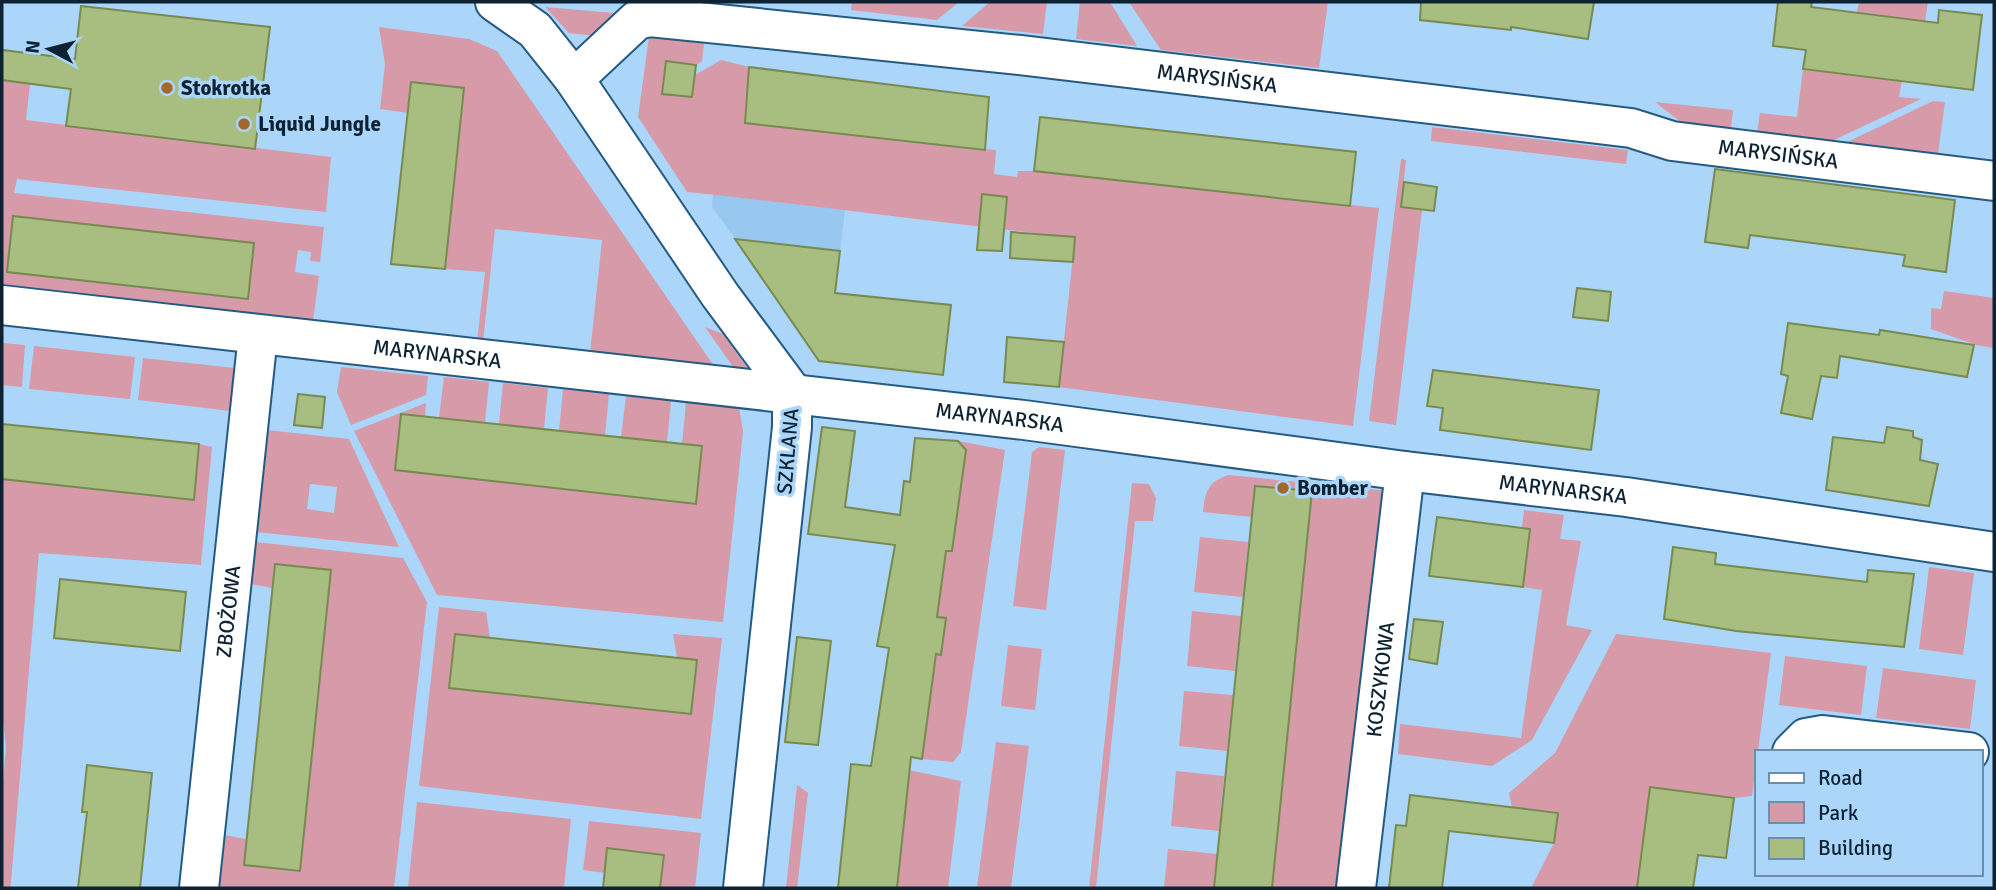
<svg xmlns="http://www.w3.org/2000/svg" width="1996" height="890" viewBox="0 0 1996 890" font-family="Signika,sans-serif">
	<rect width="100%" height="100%" fill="#abd6fa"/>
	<path fill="#98c8ef" d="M713,194L845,209L827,362L712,207Z"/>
	<path fill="#d79aa8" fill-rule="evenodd" d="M852,2H959L937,20L851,10Z
		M990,2H1047L1043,34L962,26Z
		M1080,2H1110L1137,46L1076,39Z
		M1129,2H1328L1319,68L1161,50Z
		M1859,2H1928L1925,21L1857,12Z
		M545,7L614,13L607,27L596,36L569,33Z
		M379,27L469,39L497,51L714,366L590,353L602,240L495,229L483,342H477L485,272L445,269L464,89L411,82L408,113L380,109L385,64Z
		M649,37L704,43L702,61L696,65L666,62L662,94L692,97L695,75L721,60L749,67L745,123L996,150L994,174L1017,177L1018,171H1034L1379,208L1353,426L1059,387L1075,237C945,224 816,205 687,192L638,117Z
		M1803,69L1902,81L1899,97L1921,99L1832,141L1757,132L1760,113L1797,117Z
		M2,80L30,84L26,120L331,157L326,212L17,179L14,193L324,227L320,262L310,261L311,252L298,250L295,272L319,276L312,329L2,296Z
		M1933,101L1945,102L1938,154L1845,143Z
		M1655,102L1733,110L1731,128L1682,123Z
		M1432,127L1628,150L1626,164L1431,141Z
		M1401,159L1406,160L1401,207L1422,210L1396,425L1369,421Z
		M1944,291L1994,298V348L1976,345L1931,329V308L1941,309Z
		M705,327L723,334L748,369L736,371Z
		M2,343L25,345L22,387L2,385Z
		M34,346L135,357L130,399L29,389Z
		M143,358L244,369L239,412L138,400Z
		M341,367L428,376L426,395L351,425L337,392Z
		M444,377L489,382L485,423L439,418Z
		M503,383L548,388L544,429L499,424Z
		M563,389L609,394L605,436L559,431Z
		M626,396L671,401L667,443L621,437Z
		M686,402L739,407L743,432L723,622L437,595L354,431L426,403L425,416L401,414L395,469L682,444Z
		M267,430L349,439L399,547L256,532ZM310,484L337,487L334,513L307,509Z
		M958,441L1005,450L961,752L953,762L922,759L936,655H941L946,618L937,617L941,587L919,584L924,549L952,551L966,451Z
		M199,444L212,447L201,565L39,553L11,882L10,888H2V795L6,747L2,711V479L193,499Z
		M1039,447L1065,450L1046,610L1013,606L1032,452Z
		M1228,475L1389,491L1341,888H1272L1312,492L1255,486L1252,517L1203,512C1205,492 1208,482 1228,475Z
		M1132,483L1149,484L1156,498L1153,521H1135L1096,888H1089Z
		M1524,510L1564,515L1560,539L1581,541L1566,625L1592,630L1532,740L1492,766L1398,754L1400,724L1521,738L1542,590L1523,587L1530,530L1522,528Z
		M1200,537L1248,542L1243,597L1194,592Z
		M255,542L403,558L427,602L394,888H220L224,835L246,839L244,865L300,871L331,571L275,564L272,588L251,584Z
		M1929,567L1974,573L1963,655L1919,649Z
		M439,607L486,612L490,637L455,634L450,688L691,714L697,660L677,658L673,634L722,638L701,819L419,786Z
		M1192,611L1241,616L1235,671L1187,666Z
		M1616,634L1771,653L1752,796L1734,798L1651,787L1637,888H1531L1554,843L1558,814L1512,808L1509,793L1555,753Z
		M1008,645L1042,649L1035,710L1001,706Z
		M1785,656L1867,666L1861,715L1779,705Z
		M1883,668L1976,680L1970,729L1876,718Z
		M1184,691L1233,695L1227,751L1179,746Z
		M996,742L1029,746L1011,888H977Z
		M909,770L961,781L948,888H897Z
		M1176,771L1224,776L1219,831L1171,826Z
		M797,785L808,793L797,888H786Z
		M417,802L571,819L564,888H408Z
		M589,821L701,833L695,888H660L663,855L608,848L605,873L583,870Z
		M1168,849L1217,854L1214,888H1164Z"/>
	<path fill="#a8bd80" stroke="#778a50" stroke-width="2" d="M1421,2H1594L1588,39L1511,27V30L1420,20Z
		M1778,2H1812L1811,7L1938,23L1939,10L1982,15L1973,90L1803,69L1806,50L1773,46Z
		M81,6L270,27L255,149L66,126L71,89L2,80V50L75,59Z
		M666,61L696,65L692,97L662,94Z
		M749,67L989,97L985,150L745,123Z
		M411,82L464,88L445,269L391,264Z
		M1040,117L1356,152L1350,206L1034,171Z
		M1715,169L1955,200L1946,272L1903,266L1905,255L1750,235L1748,248L1705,242Z
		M1404,182L1437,187L1434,211L1401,207Z
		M982,194L1007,197L1002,251L977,250Z
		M13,216L254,243L248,299L7,272Z
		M1011,232L1075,237L1073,262L1010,258Z
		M735,239L840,251L835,293L951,305L943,375L819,361Z
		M1577,288L1611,292L1608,321L1573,317Z
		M1788,323L1879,335L1880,330L1974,345L1967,377L1840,356L1837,378L1821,376L1812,419L1781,413L1788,376L1781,374Z
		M1007,337L1064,342L1059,387L1004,382Z
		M1433,370L1599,390L1591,450L1440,430L1443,408L1427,406Z
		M298,394L325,397L322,428L294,425Z
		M401,414L702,446L696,504L395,470Z
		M2,424L199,444L194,500L2,479Z
		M822,427L855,431L845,507L900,515L904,481L910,482L915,438L958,441L966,450L952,551H946L937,617L946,618L941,655L936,654L922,759L911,757L897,888H838L851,764L871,766L889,648L877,646L895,545L808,534Z
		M1887,427L1913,431V437L1922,440L1920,460L1938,464L1929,506L1826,490L1833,437L1884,443Z
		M1255,486L1312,491L1272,888H1214Z
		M1437,517L1530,529L1523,587L1429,576Z
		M1673,547L1716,553L1715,564L1867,582L1868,570L1914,574L1904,647L1736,631L1664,619Z
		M275,564L331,570L300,871L244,865Z
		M60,579L186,592L180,651L54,638Z
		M1414,619L1443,622L1437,664L1409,659Z
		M455,634L697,660L691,714L449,688Z
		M797,637L831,641L818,745L785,742Z
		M87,765L152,773L140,888H78L87,812H82Z
		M1650,787L1734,798L1726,858L1698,855L1693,888H1637Z
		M1410,795L1558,813L1554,843L1449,831L1442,888H1389L1396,825L1406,826Z
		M607,848L664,855L660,888H603Z"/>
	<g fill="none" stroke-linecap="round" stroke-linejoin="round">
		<defs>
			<g id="minor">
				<path d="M495,2L535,30L574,79L720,295L792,392V427L743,888"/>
				<path id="s1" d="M574,79L637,20L650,17L1020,55L1631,128L1672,141L1994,181"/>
				<path id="s2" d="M2,305L1024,420L1405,471L1626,497L1994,552"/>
				<path d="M1792,752L1806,738L1823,735L1969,752"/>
				<path id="s3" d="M199,888L258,335"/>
				<path id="s4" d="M1356,888L1405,471"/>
			</g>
		</defs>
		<use href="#minor" stroke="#255a81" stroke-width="42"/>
		<use href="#minor" stroke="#fff" stroke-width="38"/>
	</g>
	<g fill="#a36829" stroke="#abd6fa" stroke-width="2.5">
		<circle cx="167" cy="88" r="7"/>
		<circle cx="244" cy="124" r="7"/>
		<circle cx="1283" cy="488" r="7"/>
	</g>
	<g text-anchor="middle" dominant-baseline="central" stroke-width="7" stroke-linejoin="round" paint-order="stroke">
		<g font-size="21" fill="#0d2334" stroke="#abd6fa">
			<text stroke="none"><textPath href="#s1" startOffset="670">MARYSIŃSKA</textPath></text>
			<text stroke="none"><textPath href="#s1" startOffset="1237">MARYSIŃSKA</textPath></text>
			<text stroke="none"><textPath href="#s2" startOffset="438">MARYNARSKA</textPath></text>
			<text stroke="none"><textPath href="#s2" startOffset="1004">MARYNARSKA</textPath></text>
			<text transform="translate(788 451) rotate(-85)">SZKLANA</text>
			<text stroke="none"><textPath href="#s2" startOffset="1572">MARYNARSKA</textPath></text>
			<text stroke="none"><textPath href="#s3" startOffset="278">ZBOŻOWA</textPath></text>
			<text stroke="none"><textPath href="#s4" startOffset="210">KOSZYKOWA</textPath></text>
		</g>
		<g font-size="21" font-weight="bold" fill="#0d2334" stroke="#abd6fa" text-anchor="start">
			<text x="181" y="88">Stokrotka</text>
			<text x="258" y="124">Liquid Jungle</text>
			<text x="1297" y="488">Bomber</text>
		</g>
	</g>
	<rect width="1996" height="890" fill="none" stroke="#0d2334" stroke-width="7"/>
	<rect x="1755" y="750" width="228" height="126" fill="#abd6fa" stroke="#6c8eab" stroke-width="2"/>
	<rect x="1769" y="773" width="35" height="10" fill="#ffffff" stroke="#6c8eab" stroke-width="2"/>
	<text x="1818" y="785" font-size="21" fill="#0d2334">Road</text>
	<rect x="1769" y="802" width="35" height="21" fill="#d79aa8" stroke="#6c8eab" stroke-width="2"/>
	<text x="1818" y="820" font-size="21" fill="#0d2334">Park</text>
	<rect x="1769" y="838" width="35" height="21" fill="#a8bd80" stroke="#6c8eab" stroke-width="2"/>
	<text x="1818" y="855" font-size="21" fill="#0d2334">Building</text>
	<g transform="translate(49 49) rotate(277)" stroke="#abd6fa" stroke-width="5" paint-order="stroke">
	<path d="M0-5L12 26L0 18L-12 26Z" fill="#0d2334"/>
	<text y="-10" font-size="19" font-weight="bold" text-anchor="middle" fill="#0d2334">N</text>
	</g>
</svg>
